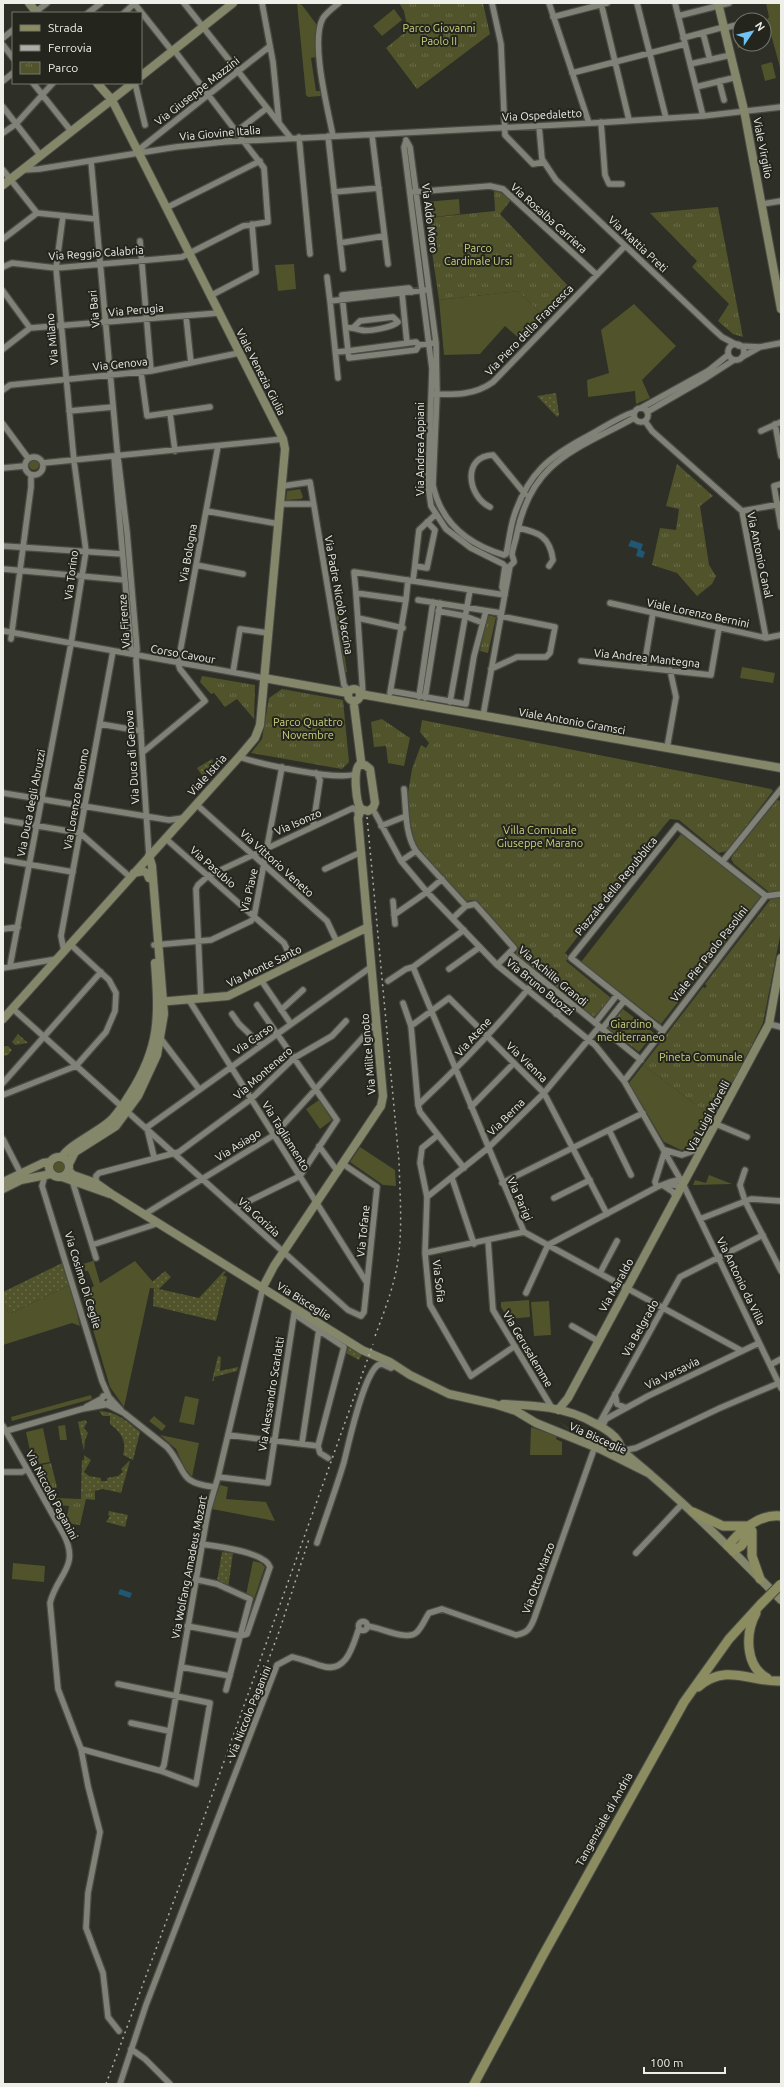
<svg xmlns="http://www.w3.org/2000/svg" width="784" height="2087" viewBox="0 0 784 2087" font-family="Ubuntu,sans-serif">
	<defs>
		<pattern id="park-tufts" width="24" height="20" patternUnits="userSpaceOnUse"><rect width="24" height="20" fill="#51532b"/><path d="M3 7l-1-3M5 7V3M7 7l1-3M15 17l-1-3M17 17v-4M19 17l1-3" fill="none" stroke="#6a6c4a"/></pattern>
		<pattern id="garden-dots" width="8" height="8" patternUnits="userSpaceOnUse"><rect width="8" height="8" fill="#51532b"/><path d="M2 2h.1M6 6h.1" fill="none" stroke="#6a6c4a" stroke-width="1.8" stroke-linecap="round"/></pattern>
	</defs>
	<rect width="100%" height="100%" fill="#2e2f27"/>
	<path fill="#51532b" d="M297,3L302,5L317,25L316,57L311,58L316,91H320L321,96L308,97L306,95Z
		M766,3H781V71L767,20L769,17Z
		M394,9L402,20L382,36L373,26Z
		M738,31L742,47L738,48L734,32Z
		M772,62L776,78L765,81L761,65Z
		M459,199L460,214L427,218L425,202Z
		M294,264L296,289L278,291L275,265Z
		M518,291L544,316L521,340L505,326L480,354L444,355L439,300Z
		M634,304L676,346L642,380L650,398L636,404L635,391L588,397L587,380L609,373L601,330Z
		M29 465a5 5 0 1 1 10 0a5 5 0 1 1-10 0Z
		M300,489L303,497L301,499L286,500L287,491Z
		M336,613H338L347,672L345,673Z
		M742,667L775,673L773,683L740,678Z
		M681,834L761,896L661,1024L581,962Z
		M643,1065L715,1119L697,1147L681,1150L664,1142L629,1083Z
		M319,1100L332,1120L320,1129L306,1109Z
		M360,1147L395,1170L396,1186L383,1185L350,1162Z
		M52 1167a7 7 0 1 1 14 0a7 7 0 1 1-14 0Z
		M709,1175L732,1184L693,1185L695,1180L706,1183Z
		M99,1259L94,1262L100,1283L135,1261L159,1289L150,1288L124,1407L110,1387L82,1293L94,1286L88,1271H85L83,1264Z
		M70,1285L80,1326L72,1323L3,1345V1302L9,1314Z
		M529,1300L530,1317L508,1319L501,1307V1302Z
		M549,1301L551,1335L534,1336L531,1302Z
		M91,1395L92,1399L12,1421L11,1417Z
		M185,1396L199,1399L194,1425L179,1422Z
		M154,1416L166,1426L162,1431L149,1421Z
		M556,1419L568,1428L581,1431L585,1435L567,1428Z
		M65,1425L67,1440H60L58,1426Z
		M531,1427L557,1436L556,1439L562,1442V1455H530Z
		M43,1428L50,1462L33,1465L26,1432Z
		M160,1435L199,1443L192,1477L184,1467L176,1449Z
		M220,1485L228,1487L226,1499L266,1502L275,1521L212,1509Z
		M253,1561L261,1563L265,1567L254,1599L246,1595Z
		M13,1563L45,1566L44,1582L12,1579Z"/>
	<path fill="url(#park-tufts)" d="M399,3H483L490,34L417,89L386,48L408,30L404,11Z
		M494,191L504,193L511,200L500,214L571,289L544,316L518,291L439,300L427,218L495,211Z
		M718,207L743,337L733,334L718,321L729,304L692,267L697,261L650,213Z
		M677,464L713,496L700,506L709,565L716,576L712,584L697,596L677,573L652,565L660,528L676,530L679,509L666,506Z
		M487,615L496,617L488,653L480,651Z
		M202,676L255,685L254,719L237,699L225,707L214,693L211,694L200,682Z
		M282,689L343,700L349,762L342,769L251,753L262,739L269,698Z
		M382,719L410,738L404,766L388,763L386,746L374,747L371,722Z
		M422,720L771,789L773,791L727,851L719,853L679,820L670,819L664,826L565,953L569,957L566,961L611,998L594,1017L515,954L519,948L475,900L466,901L415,845L409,815L408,793L412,769L421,745L426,748L429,743L420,732Z
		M777,800L781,801V931L763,1023L715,1119L643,1065L703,987L705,988L707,986L705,984L770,900L769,892L734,864L731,859L733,855Z
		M623,1009L654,1033L639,1052L608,1028Z
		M51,1463L57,1487L54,1490L45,1489L33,1467Z
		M95,1491V1500L86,1499L80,1525L66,1523L69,1506L57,1505L56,1498L81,1499V1494Z"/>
	<path fill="url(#garden-dots)" d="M556,393L559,415L557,417L537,396Z
		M212,759L213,762L204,778L197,768Z
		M18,1034L28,1043L15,1045L12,1042Z
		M8,1046L12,1050L8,1055L3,1056V1047Z
		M62,1263L70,1285L9,1314L3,1302V1292Z
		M165,1271L171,1277L159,1289L199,1298L224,1271L226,1272L223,1275L227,1277L216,1321L153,1306L154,1288L158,1289L152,1282Z
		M349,1346L362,1354L359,1360L346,1353Z
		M218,1356L221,1357L220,1371L238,1367L237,1371L214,1377V1381H212Z
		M99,1411C116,1411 127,1421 140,1432L133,1460L123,1455C127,1441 121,1432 110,1424V1416H103Z
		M85,1420L87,1422L84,1428L88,1433L85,1440L84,1451L78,1422Z
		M84,1455L91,1460L84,1472L89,1476L101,1478V1481H107V1478L118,1476L123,1472L121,1469L129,1461H130L121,1493L103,1489L81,1494L82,1460H84Z
		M109,1511L128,1515L125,1527L106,1522L110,1516L108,1515Z
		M222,1552L233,1553L228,1588L217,1581Z"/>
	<path fill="#1f5775" d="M631,540L643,544L641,550L645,552L643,558L636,556L638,549L628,546Z
		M120,1589L132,1593L130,1598L118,1594Z"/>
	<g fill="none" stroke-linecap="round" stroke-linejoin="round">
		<defs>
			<path id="street" d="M134,3L172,51
				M184,3L290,137
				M262,3L273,62L279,123
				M492,3L501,44L505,135L533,164L544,162
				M549,3L589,123
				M601,3L629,120
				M637,3L666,118
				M675,3L703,116
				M34,13L47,3
				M88,13L101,3
				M124,13L135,3
				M678,16L729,3
				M553,17L607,3
				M725,28L740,24
				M703,33L710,60
				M3,38L13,30
				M683,38L724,27
				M3,45L13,58
				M690,64L731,55
				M572,73L685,44
				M3,81L13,73
				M719,81L724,100
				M33,83L71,131
				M135,83L145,125
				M696,87L737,77
				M3,107L41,156
				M601,122L605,175L609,184H622
				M539,126L542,159L556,180L711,327L722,337L737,345
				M3,133L16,124L53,83
				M372,135L388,264
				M328,136L343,269
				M333,136C328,110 310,41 323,18C327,12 334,7 339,3
				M299,137L310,254
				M406,140L410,147L436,343L437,394L433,485C441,523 467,544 504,555
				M406,141L404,147L432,369L428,485L431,506L446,529L471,548L503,564
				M223,142L267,108
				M138,153L141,148L270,46
				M91,161L117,449L127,532L137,649L136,660L149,856
				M3,170L37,213
				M23,170L39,169L176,147L223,142L594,123L703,116L781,107
				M334,192L379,188
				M413,192L490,186L503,189L597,275
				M762,204L781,201
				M166,208L260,161
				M37,213L96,219
				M3,239L37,213
				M140,241L151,371
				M340,243L384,236
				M3,267L12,263L56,268L182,257L243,226L268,222L264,168L174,50
				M327,277L330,301
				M3,291L30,328
				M402,293L407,343
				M210,296L256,272L252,224
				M186,316L191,363
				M30,328L219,313
				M346,328C352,327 355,329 361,330C369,332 393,327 398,322L393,317L360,321L354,327
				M728 352a8 8 0 1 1 16 0a8 8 0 1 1-16 0Z
				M419,345L416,342L348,351L349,358L416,350L419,345L433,343
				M739,346L760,347L781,343
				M3,349L30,328
				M336,352L348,351L342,295L409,288L412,292
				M742,357L760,347
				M141,372L147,416L210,407
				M338,378L330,301L426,290
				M3,390L10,385L151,371L239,353
				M433,394C455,395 475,395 493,382L625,246
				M634 415a7 7 0 1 1 14 0a7 7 0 1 1-14 0Z
				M641,408L708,371L728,355
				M69,411L113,407
				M647,412L706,378L734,360
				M170,413L175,451
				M645,421L652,431L742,511L766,638
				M3,424L28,458
				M775,424L781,456
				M761,431L781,422
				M25 466a9 9 0 1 1 18 0a9 9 0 1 1-18 0Z
				M114,457L131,648L136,656
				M43,463L283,439
				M3,468L24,466
				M781,484L774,486L781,527
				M283,486L310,482L344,685L349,691
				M281,504H313
				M490,507C467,496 462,456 493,455L525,494
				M206,511L279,524
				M742,511L781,504
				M518,528C539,532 550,537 553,560L549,566
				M3,546L122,554
				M506,554C509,542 510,528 514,516C528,473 550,456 588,436C603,428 618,417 634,412
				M196,565L243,574
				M415,566L427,568L435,530L427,522
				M510,566L514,562C514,559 512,557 512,554C513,547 516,540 517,533C532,460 576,450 634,418
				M3,569L125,580
				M408,580L406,600L356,593L354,572L505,595
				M413,581L419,530L435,515
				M356,593L363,695
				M505,595L502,587L505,566
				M418,600L501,613
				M610,603L766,638L781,635
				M438,611L465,616L483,623
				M358,618L403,628
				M4,631L264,678
				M11,639L31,487V475
				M581,661L711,675L719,628
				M644,667L653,613
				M491,669L517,657H546L550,653L555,627L500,616
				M233,672L240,629L268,633
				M391,691L466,704L474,656L486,611
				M390,693L406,600
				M419,697L433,602
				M425,698L440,603
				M450,702L470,590
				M483,716L510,566
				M100,724L141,731
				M667,748L676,697L670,670
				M142,753L205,701L180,669L178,663L218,446
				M239,757C261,764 335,781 356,774
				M404,789C406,809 405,835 416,851L466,906L475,904L514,948L509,953L641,1060
				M3,793L169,820L183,818
				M196,804L327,921L337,942
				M375,813L401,861L427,892L497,965L595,1045L624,1081L683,1184L781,1388
				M3,820L80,833L130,877
				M313,826L320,780L316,773
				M381,826L406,816
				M165,838L284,943L294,964
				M3,860L73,872
				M401,861L416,851
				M723,861L781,789
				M325,869L361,852
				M766,896L781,894
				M393,901L395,924
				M394,915L427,892L442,879
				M453,918L466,906
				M3,929L18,927
				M70,944L109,980L116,993L115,1011L106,1032L76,1066
				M154,945L211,940L251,921L254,917L282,767
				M64,951L61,936L113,651
				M497,965L509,953
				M10,966L71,644L86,551L74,461L56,268L63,216
				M413,967L524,1232L742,1351
				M3,968L57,959
				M449,969L480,947
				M261,980L291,1024
				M388,981L406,969L413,967L464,930
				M201,999L196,889L198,885L208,876L353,808L357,811L358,817
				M189,1000L367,1283
				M403,1003L411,1026L418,1105L420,1112L464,1168
				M12,1008L348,1310L361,1316L364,1312L377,1187L343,1164
				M281,1010L303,990
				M232,1014L239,1024L261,1045
				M556,1014L566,1001
				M595,1023L617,995
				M769,1024L781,1027
				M411,1026L449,998L544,1093L607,1214
				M602,1029L624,1001
				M161,1039L199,1089
				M624,1081C672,1020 719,957 766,896L677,826L571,958L663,1031
				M3,1083L101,972
				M3,1095L76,1066
				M418,1105C461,1065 501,1023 538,977
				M471,1107L514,1063
				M716,1124L747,1137
				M146,1128L371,967
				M147,1128L154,1157
				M609,1130L631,1175
				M438,1135L422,1148L420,1163L427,1197L425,1253L430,1305L471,1376L515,1346
				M3,1139L21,1174
				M319,1146L338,1172
				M665,1150L682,1155L702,1148
				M745,1170L740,1185L745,1201L781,1271
				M45,1175L42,1186L102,1381L109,1397
				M452,1178L474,1244
				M72,1180L96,1258
				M96,1183V1176L99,1173L179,1152L251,1099L294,1058L332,1036L346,1021
				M502,1183L643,1113
				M666,1185H674L685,1188
				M664,1186L673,1192L676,1198
				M657,1187L655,1182L665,1150
				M427,1197L488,1148L544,1093L599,1027
				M554,1198L590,1180
				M235,1208L300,1176L337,1120L257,1005
				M145,1214L274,1135L376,1023
				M700,1219L751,1199L781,1201
				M488,1240L493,1310L552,1408
				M92,1245L159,1223
				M425,1253L524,1232
				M600,1273L617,1241
				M526,1293L548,1245L657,1187L670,1182L683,1179
				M294,1314L344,1347L318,1446L320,1453L328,1458
				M572,1326L598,1341
				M770,1365L781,1359
				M615,1394L617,1404L626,1408
				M111,1399L107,1405L101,1402L103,1396H108L121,1410
				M108,1405L124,1413L167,1447C188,1471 176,1482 214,1487
				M86,1407L101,1399
				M595,1423L600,1422L680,1277L763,1235
				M603,1425L606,1419L648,1396L759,1343
				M3,1426L64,1535C80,1567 57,1574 50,1603L58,1689L81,1749L88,1786L100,1832L88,1893L86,1928L103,1973L108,2017L119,2031
				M6,1431L82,1409L104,1405
				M228,1435L318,1446
				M302,1443L319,1329
				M622,1448L626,1450L636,1448L720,1408L779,1383
				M3,1472H22L27,1469
				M218,1477L268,1483L295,1308
				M317,1543C326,1516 336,1489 344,1462C349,1442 363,1376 378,1365L382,1364L391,1368L395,1365
				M636,1553L683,1503
				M194,1579L217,1584L250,1599L226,1690
				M358.5 1626a4.5 4.5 0 1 1 9 0a4.5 4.5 0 1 1-9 0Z
				M187,1626L240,1636L247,1634L270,1567C265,1552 216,1546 201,1544
				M367,1626C380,1627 407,1642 417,1632C422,1627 425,1619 429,1613L442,1609L516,1635C527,1633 530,1629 534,1619L593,1452
				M181,1667L230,1676
				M118,1684L210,1703L196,1784L161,1771
				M131,1723L169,1731
				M81,1749L161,1771L164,1765L208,1511L218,1477L263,1287
				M131,2049L145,2059L170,2084
				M120,2084L146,2005L277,1665L292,1657C302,1659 312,1663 322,1666C347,1674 353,1645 359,1628"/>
			<path id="secondary" d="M29,3L37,13
				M718,3L744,110L781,309
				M141,76L233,3
				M3,185L133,83
				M264,678L348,693
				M348 695a6 6 0 1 1 12 0a6 6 0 1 1-12 0Z
				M360,694L781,768
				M354,705L361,761
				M359,765H365L370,769L375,803L373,808L368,811L361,809C356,803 353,771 359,765Z
				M134,873L143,871L147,873L149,878
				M158,1002L228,996L368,927
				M3,1019L239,757L255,738L260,725L285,449L283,439L112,100L97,83
				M49 1167a10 10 0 1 1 20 0a10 10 0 1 1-20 0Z
				M62,1157C69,1145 98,1132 110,1121C118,1114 124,1103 130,1094C160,1047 159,1017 155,963
				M69,1164L75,1152L116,1126L138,1096L157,1055L164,1014L152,866L149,856
				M69,1171L73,1175L96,1183L113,1195L362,1350L390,1362L410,1375L449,1394L494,1404L516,1411L536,1423L600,1449L650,1474
				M62,1177L110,1194
				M3,1182L43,1163L50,1162
				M3,1189L21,1180L51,1174
				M263,1287L274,1266L381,1106L383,1096L358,818L360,812L363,810
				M503,1404C533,1405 567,1407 594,1423C602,1427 614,1434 618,1441C621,1446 621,1450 626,1454C681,1499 731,1549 781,1600
				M558,1410L568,1398L769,1024L781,958"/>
			<path id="primary" d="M693,1512L723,1526H748
				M752,1531V1556L760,1579
				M728,1546C740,1531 760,1513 781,1516
				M733,1551L741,1546L752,1531
				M756,1613C745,1633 745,1666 767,1678
				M698,1687C727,1662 752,1683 781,1681
				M474,2084L542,1957L684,1702L729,1639L761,1604"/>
		</defs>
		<use href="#street" stroke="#4a4b44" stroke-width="8"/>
		<use href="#secondary" stroke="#4a4b44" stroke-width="10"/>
		<use href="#primary" stroke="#4a4b44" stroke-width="11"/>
		<use href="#street" stroke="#808177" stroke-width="5.5"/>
		<use href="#secondary" stroke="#85876b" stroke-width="8"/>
		<use href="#primary" stroke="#8b8d60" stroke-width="9"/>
		<path stroke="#aeaea8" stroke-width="1.5" stroke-dasharray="2 4" stroke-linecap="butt" d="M367,817L399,1161C400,1200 404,1242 394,1280C389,1300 381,1320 374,1339
			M230,1763L280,1629L309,1539
			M106,2084L186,1868L373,1344"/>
		<defs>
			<path id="primary-bridge" d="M761,1604L781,1584"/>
		</defs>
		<use href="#primary-bridge" stroke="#4a4b44" stroke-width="11" stroke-linecap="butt"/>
		<use href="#primary-bridge" stroke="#8b8d60" stroke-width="9"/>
	</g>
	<g text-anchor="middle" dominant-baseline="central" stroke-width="4" stroke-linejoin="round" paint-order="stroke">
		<g font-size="11" fill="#cdd27e" stroke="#24251d">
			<text x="439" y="28">Parco Giovanni<tspan x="439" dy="13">Paolo II</tspan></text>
			<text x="478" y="248">Parco<tspan x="478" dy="13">Cardinale Ursi</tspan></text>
			<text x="308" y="722">Parco Quattro<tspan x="308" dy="13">Novembre</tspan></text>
			<text x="540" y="830">Villa Comunale<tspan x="540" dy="13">Giuseppe Marano</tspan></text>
			<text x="631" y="1024">Giardino<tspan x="631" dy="13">mediterraneo</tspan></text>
			<text x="701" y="1057">Pineta Comunale</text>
		</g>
		<g font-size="11" fill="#efefea" stroke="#24251d">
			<text transform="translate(197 91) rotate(-38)">Via Giuseppe Mazzini</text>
			<text transform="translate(542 115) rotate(-3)">Via Ospedaletto</text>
			<text transform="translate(220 133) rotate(-5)">Via Giovine Italia</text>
			<text transform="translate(763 148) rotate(79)">Viale Virgilio</text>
			<text transform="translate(430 218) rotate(83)">Via Aldo Moro</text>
			<text transform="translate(549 218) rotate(42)">Via Rosalba Carriera</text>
			<text transform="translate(638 244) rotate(43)">Via Mattia Preti</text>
			<text transform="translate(96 253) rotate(-4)">Via Reggio Calabria</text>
			<text transform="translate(94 309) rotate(-95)">Via Bari</text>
			<text transform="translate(136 310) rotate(-5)">Via Perugia</text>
			<text transform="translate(529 330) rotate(-46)">Via Piero della Francesca</text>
			<text transform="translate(52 339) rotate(-95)">Via Milano</text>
			<text transform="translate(120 364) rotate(-6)">Via Genova</text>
			<text transform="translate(261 372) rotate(63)">Viale Venezia Giulia</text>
			<text transform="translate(420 449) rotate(-90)">Via Andrea Appiani</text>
			<text transform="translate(188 553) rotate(-80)">Via Bologna</text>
			<text transform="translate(760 555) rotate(78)">Via Antonio Canal</text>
			<text transform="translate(71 575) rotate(-83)">Via Torino</text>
			<text transform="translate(339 595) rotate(80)">Via Padre Nicolò Vaccina</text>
			<text transform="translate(698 613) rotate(12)">Viale Lorenzo Bernini</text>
			<text transform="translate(124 621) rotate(-94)">Via Firenze</text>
			<text transform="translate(183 654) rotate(10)">Corso Cavour</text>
			<text transform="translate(647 658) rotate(6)">Via Andrea Mantegna</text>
			<text transform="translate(572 721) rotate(10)">Viale Antonio Gramsci</text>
			<text transform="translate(132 757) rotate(-94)">Via Duca di Genova</text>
			<text transform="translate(207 775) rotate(-48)">Viale Istria</text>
			<text transform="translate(76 799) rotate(-80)">Via Lorenzo Bonomo</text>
			<text transform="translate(31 803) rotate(-79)">Via Duca degli Abruzzi</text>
			<text transform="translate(298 822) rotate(-24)">Via Isonzo</text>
			<text transform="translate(277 863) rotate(42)">Via Vittorio Veneto</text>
			<text transform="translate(213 867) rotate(41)">Via Pasubio</text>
			<text transform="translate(616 886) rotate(-51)">Piazzale della Repubblica</text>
			<text transform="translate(249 890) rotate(-77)">Via Piave</text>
			<text transform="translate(709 954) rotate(-52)">Viale Pier Paolo Pasolini</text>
			<text transform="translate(264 966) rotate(-26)">Via Monte Santo</text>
			<text transform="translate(553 976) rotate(40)">Via Achille Grandi</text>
			<text transform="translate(540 987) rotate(39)">Via Bruno Buozzi</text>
			<text transform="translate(473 1037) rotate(-48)">Via Atene</text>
			<text transform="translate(253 1039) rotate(-35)">Via Carso</text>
			<text transform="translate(368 1054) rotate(-95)">Via Milite Ignoto</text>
			<text transform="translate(527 1062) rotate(44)">Via Vienna</text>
			<text transform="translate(263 1073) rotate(-41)">Via Montenero</text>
			<text transform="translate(708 1116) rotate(-62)">Via Luigi Morelli</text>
			<text transform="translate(506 1117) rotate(-45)">Via Berna</text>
			<text transform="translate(286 1136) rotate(58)">Via Tagliamento</text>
			<text transform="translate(238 1145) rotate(-32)">Via Asiago</text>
			<text transform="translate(520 1199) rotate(66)">Via Parigi</text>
			<text transform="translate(259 1217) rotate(42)">Via Gorizia</text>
			<text transform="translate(363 1231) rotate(-84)">Via Tofane</text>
			<text transform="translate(83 1280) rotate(73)">Via Cosimo Di Ceglie</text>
			<text transform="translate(439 1281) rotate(83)">Via Sofia</text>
			<text transform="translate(741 1281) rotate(64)">Via Antonio da Villa</text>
			<text transform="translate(616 1285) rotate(-61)">Via Maraldo</text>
			<text transform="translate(304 1301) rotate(32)">Via Bisceglie</text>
			<text transform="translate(640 1328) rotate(-61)">Via Belgrado</text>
			<text transform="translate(528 1349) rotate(59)">Via Gerusalemme</text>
			<text transform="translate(672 1373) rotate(-26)">Via Varsavia</text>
			<text transform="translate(271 1394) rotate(-81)">Via Alessandro Scarlatti</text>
			<text transform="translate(598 1438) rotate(24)">Via Bisceglie</text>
			<text transform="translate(52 1495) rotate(62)">Via Niccolò Paganini</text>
			<text transform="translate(189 1567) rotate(-79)">Via Wolfang Amadeus Mozart</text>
			<text transform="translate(538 1578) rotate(-70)">Via Otto Marzo</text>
			<text transform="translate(249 1712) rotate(-68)">Via Niccolo Paganini</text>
			<text transform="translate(604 1819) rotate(-61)">Tangenziale di Andria</text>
		</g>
	</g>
	<rect width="784" height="2087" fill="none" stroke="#efefea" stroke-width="8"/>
	<rect x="12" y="12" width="130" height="72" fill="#24251d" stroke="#75766f"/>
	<rect x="20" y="25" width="20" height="6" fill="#8b8d60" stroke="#75766f"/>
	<text x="48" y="32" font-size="12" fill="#efefea">Strada</text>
	<rect x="20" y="45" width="20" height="6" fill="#aeaea8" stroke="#75766f"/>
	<text x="48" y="52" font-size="12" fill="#efefea">Ferrovia</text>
	<rect x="20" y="62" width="20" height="12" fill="url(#park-tufts)" stroke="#75766f"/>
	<text x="48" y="72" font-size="12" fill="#efefea">Parco</text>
	<g transform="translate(752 32) rotate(55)"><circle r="19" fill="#24251d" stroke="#75766f"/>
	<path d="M0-3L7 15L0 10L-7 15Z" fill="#6fc2f4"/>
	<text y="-6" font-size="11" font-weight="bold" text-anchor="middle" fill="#efefea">N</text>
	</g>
	<path d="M644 2067v6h81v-6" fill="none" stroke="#efefea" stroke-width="2"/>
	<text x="650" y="2067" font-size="12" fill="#efefea" stroke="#24251d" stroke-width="3" paint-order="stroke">100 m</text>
</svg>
